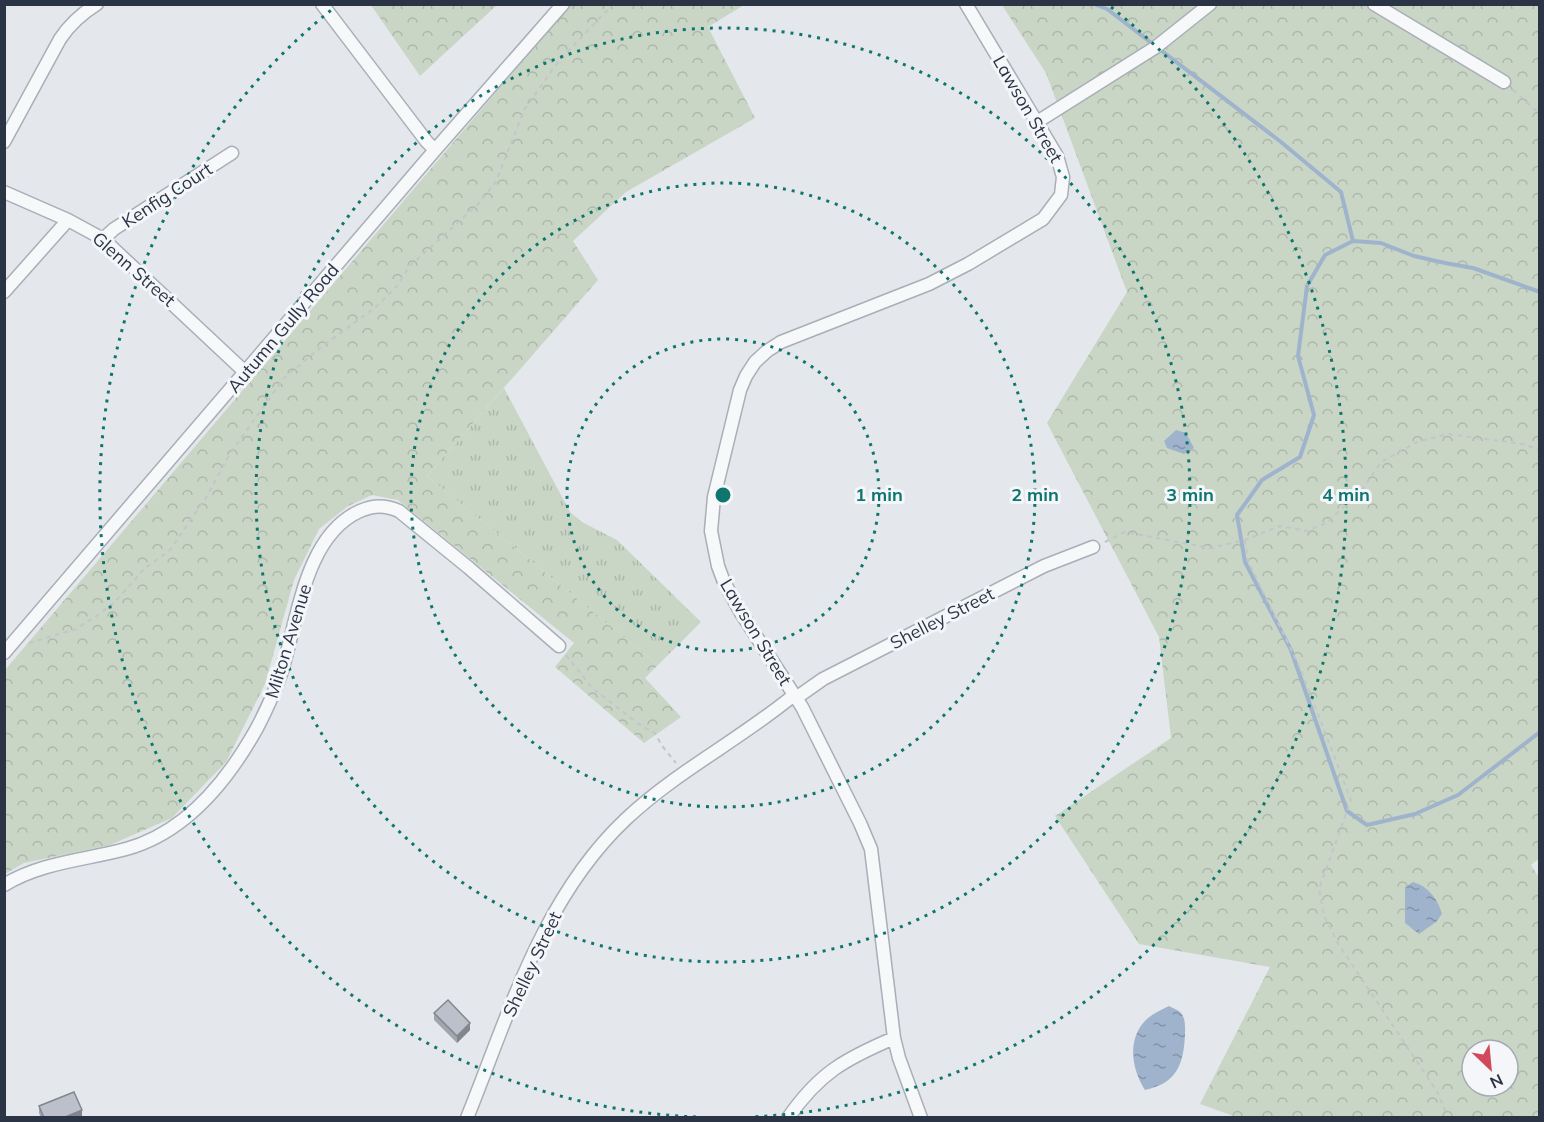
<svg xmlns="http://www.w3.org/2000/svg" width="1544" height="1122" viewBox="0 0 1544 1122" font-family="Mulish,sans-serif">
	<defs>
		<pattern id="grass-tufts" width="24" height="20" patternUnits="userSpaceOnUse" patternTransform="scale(1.5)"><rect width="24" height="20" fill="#c9d6c5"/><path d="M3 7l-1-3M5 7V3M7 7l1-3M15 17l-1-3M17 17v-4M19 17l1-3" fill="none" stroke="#adb8ab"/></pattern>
		<pattern id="forest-crowns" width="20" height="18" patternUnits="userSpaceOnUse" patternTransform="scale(1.5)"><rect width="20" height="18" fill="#c9d6c5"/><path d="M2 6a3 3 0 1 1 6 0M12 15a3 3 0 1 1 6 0" fill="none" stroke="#adb8ab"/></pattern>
		<pattern id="water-ripples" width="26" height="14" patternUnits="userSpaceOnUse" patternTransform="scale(1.5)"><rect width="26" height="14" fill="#9fb4cc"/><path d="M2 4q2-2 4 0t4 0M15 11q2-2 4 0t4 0" fill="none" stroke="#8293a7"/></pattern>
	</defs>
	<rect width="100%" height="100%" fill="#e4e7ec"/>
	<path fill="url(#grass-tufts)" d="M504,388L570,512L582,522L617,540L701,622L658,665L427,476Z"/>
	<path fill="url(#forest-crowns)" fill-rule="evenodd" d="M371,5H497L420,76Z
		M570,5H744L708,27L755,118L626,192L573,241L598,280L427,476L658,665L645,678L681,717L644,743L555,667L574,643L398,500L372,495L348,506L319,529L294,580L265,684L226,762L172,818L110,845L24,863L5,874V670Z
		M1002,5H1539L1540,858L1531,865L1540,879L1539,1117L1239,1118L1200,1104L1270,967L1139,944L1055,816L1171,738L1159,637L1047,423L1127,292L1046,73ZM1472,1050H1508V1086H1472Z"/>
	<path fill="url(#water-ripples)" d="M1176,430L1186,433L1194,448L1184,454L1167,448L1164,441Z
		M1413,882C1428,886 1438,899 1442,914L1436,922L1419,934L1405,923V887Z
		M1169,1006C1172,1008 1179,1010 1181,1013C1186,1019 1185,1028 1185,1036C1183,1065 1177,1083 1145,1090C1132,1070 1127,1041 1144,1022C1151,1014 1161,1010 1169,1006Z"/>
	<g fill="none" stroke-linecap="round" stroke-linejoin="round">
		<path stroke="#9fb4cc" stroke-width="4" d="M1094,4L1107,9L1281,142L1341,192L1353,241
			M1540,292L1473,268L1445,263L1414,256L1381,243L1353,241L1325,255L1307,286L1298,356L1314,415L1300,457L1262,480L1237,515L1245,562L1291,650L1347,811L1367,825L1415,814L1458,795L1540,732"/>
		<defs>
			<path id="minor" d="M322,4L427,142L435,150
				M1374,4L1504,82
				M1037,122L1156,47L1210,4
				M4,142L60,39C70,24 81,14 97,4
				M4,192L68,220L103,239L245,372
				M103,239L114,229L232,153
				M4,292L68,220
				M4,653L435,150L563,4
				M796,698L823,679L1044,566L1093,547
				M4,885C42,862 85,860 126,849C185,833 228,780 257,728C266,711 274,693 281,674C298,621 304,536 360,511C374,505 385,505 399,511L469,568L559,646
				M467,1118C509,1014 542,898 626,819C677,771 741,739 794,695
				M788,1118C819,1073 845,1059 894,1038
				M921,1118L899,1058L894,1038L871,849L860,823L802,707L741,613L724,582L718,566L711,531L714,497L740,390L746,376L755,362L767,351L781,342L929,284L968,264L1043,219L1061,195L1063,177L1057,156L966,4"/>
		</defs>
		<use href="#minor" stroke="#a9aeb7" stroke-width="15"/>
		<path stroke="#c2c5cb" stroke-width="2" stroke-dasharray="4.5 4.5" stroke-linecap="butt" d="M1513,90L1540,114
			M1245,540L1248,561L1301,670L1351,800L1319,889L1324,916L1339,945L1438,1093L1448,1118
			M1105,542L1125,532L1210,548L1245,540L1280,526L1307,531L1326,523L1362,490L1381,462L1417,442L1448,434L1523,444L1540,450
			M29,643L76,629L98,615L116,601L144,569L170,550L207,496L229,455L284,378L320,348L377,306L397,286L409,267L478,204L496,182L524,110L558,62L613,4
			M566,655L592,688L643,727L654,732L663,747L676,763"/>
		<use href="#minor" stroke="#f7f8fa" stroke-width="12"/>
	</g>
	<path fill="#a1a5ae" d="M434,1013L470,1030L457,1043L434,1020Z
		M39,1106L82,1117L80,1118H41L39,1113Z"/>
	<path fill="#83868d" d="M470,1023V1030L457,1043V1036Z
		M82,1110V1117L80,1118H63Z"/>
	<path fill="#bbc0ca" stroke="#83868d" stroke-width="1.5" d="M448,1000L470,1023L457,1036L434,1013Z
		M74,1092L82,1110L63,1118H44L39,1106Z"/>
	<g fill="none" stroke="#0f766e" stroke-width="3" stroke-dasharray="3 6">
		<circle cx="723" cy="495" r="156"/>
		<circle cx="723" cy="495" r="312"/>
		<circle cx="723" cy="495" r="467"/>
		<path d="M696 1117A623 623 0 0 1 335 7M1111 7A623 623 0 0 1 750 1117"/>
	</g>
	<g text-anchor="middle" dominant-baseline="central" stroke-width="6" stroke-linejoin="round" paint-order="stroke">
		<g font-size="18" fill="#2b3445" stroke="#f4f6f9">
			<text transform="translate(1028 109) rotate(60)">Lawson Street</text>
			<text transform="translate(167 195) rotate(-33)">Kenfig Court</text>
			<text transform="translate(134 269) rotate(41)">Glenn Street</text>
			<text transform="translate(283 328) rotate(-50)">Autumn Gully Road</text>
			<text transform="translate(942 618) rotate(-27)">Shelley Street</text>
			<text transform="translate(756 632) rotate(59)">Lawson Street</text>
			<text transform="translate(288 641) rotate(-73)">Milton Avenue</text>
			<text transform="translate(532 964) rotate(-65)">Shelley Street</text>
		</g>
	</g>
	<circle cx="723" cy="495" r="9" fill="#0f766e" stroke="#f4f6f9" stroke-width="3"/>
	<g font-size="18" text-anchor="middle" font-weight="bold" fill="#0f766e" stroke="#f4f6f9" stroke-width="6" stroke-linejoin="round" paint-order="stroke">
		<text x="879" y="501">1 min</text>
		<text x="1035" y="501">2 min</text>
		<text x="1190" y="501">3 min</text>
		<text x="1346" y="501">4 min</text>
	</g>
	<rect width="1544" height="1122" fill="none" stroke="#2b3445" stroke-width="12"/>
	<g transform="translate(1490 1068) rotate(154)"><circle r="28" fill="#f4f6f9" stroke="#a4a8b1" stroke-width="1.5"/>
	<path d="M0-4.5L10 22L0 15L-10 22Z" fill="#d1495b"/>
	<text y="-9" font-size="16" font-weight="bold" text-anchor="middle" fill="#2b3445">N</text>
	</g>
</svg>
